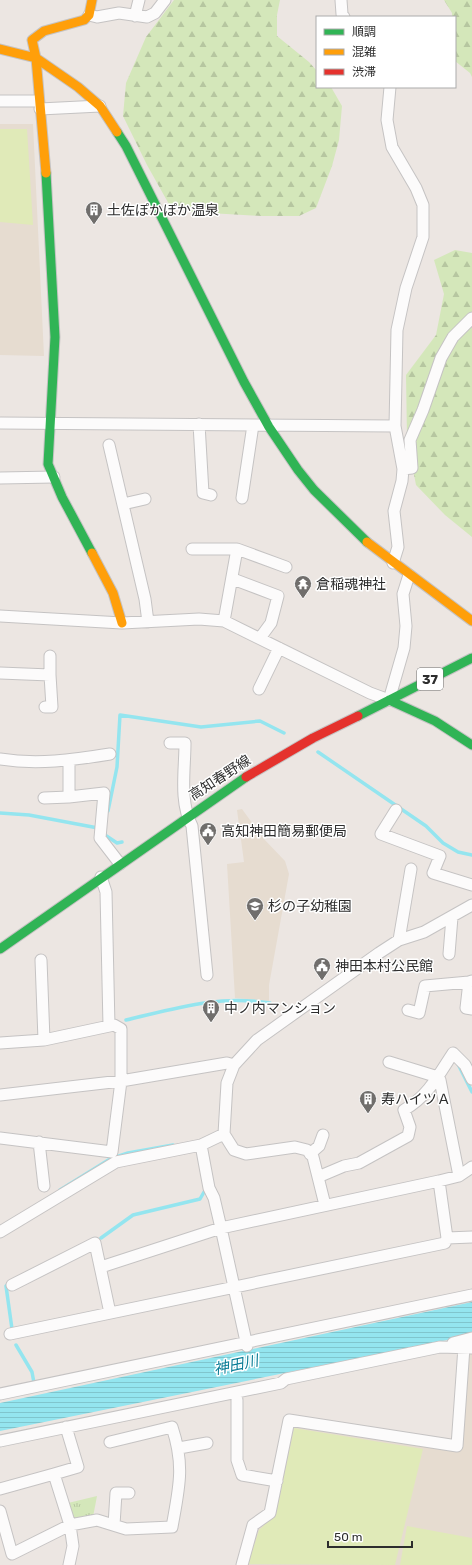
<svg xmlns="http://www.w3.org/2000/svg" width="472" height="1565" viewBox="0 0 472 1565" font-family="Rubik,'Noto Sans JP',sans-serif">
	<defs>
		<pattern id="forest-firs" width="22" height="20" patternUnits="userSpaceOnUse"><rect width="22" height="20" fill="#d4e7ba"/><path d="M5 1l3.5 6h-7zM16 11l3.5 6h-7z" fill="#b6c6a0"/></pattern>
		<pattern id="park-tufts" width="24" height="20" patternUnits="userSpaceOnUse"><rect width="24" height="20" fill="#d4e7ba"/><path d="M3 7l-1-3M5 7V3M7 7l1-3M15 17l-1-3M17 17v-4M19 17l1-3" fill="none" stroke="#b6c6a0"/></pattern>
		<pattern id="water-rules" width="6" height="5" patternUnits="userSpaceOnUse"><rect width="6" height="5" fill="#94e5ef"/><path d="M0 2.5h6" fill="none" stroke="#80c5cd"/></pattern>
	</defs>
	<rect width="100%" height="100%" fill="#ece6e2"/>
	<path fill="#e6dcd0" d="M0,124H33L44,356L0,355Z
		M242,809L263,838L285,861L289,874L269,985V1001L235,998L227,864L244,862L237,810Z
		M469,1350L472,1351V1565H246L256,1528L273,1514L292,1424L460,1450Z"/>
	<path fill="url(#forest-firs)" d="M174,0H280L277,15V36L309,62L317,71V87H331L342,106L339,140L332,166L316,208L299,216H261L192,212L170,206L147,165L123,116L126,83L146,37Z
		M444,0H472V77L470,73L455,61V17H452V13Z
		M455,250L472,253V537L445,515L416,485L407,438L406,375L436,335L444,294L434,260Z"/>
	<path fill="url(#park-tufts)" d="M97,1496L93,1517L71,1519L68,1503Z"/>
	<path fill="#e0eab8" d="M0,129H27L33,225L0,222Z
		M294,1428L423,1449L395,1565L248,1564L259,1530L276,1514Z
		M407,1526L472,1538V1565H400Z"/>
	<path fill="url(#water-rules)" d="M472,1302V1335L0,1431V1403Z"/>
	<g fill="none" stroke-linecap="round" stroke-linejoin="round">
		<path stroke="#94e5ef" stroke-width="3.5" d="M318,752L426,826L443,843L458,852L472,855
			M108,811L117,767L120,715L201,727L260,721L284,733
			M0,813L29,815L98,828
			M105,832V835L117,843L122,842
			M126,1020C177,1008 217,995 270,1003
			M458,1064L472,1092
			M60,1190L110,1159L128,1153L173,1145
			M101,1238L133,1215L200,1199L204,1192
			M7,1285L6,1286L12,1329
			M16,1345L32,1372L34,1383"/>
		<defs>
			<path id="street" d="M341,0L342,14L344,17
				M89,15L97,17L119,13L147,17L155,13L165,0
				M135,16L139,0
				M390,87L387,120L392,147L416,188L423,205V237L406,288L397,330L395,426L403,469L402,481L394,511L398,547L393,563
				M0,101H38
				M40,109L100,106
				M0,423L395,426
				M199,424L203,493L211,495
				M109,445L145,599L148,622
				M403,469L412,468L410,440L423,410L441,358L453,337L472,318
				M0,478L54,477
				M242,498L253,425
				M123,504L145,499
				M192,549H237L224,621
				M237,549L286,567
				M233,579L278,596L271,623L260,638
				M0,616L122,623L199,619L224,621L370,693L389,700L404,648L406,626L403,594L409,575
				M0,673L50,675L52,707H45
				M50,675V656
				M259,689L279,648
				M170,743H185C185,770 179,802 192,826L207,975
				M0,759C37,765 73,760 110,754
				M69,797L104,793L100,838L120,864
				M44,798L69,797V760
				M396,810L381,834L440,856L433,873L472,885
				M101,877L106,892L109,1026
				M399,940L411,869
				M449,954L452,917
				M41,960L44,1040
				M472,981L469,982L466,1008L472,1009
				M408,1010L419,1013L425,986L469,982
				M0,1043L44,1040L114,1025L121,1029V1081L112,1152L0,1138
				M389,1062L438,1077L440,1080L459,1176
				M0,1095L121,1081L227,1063L234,1065
				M39,1142L44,1186
				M201,1145L209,1188L214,1198L221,1228L247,1346
				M310,1154L319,1146L323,1135
				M318,1177L344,1166L359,1163L408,1136L410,1127L404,1110C428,1096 438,1076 453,1053L465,1065L472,1079
				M325,1205L313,1157L307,1150L295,1147L246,1154L234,1150L224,1134L227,1083L234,1065L257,1040L379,953L399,940L424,932L472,905
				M0,1232L116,1162L201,1145L224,1134
				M447,1238L472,1237
				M101,1267L221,1228L439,1181L459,1176L472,1167
				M12,1285L95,1243L110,1313
				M10,1334L445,1243L447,1238L439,1181
				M453,1343L472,1338
				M0,1394L472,1295
				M237,1400V1460L242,1475L277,1481
				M66,1427L78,1467L54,1474L70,1525L73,1546L69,1565
				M0,1441L281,1383L286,1379L440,1347L472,1348
				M179,1448L207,1443
				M0,1489L54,1474
				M0,1511L12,1554L70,1525L97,1520L126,1529L172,1527C179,1488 185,1466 172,1427L110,1442
				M114,1525L116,1493H129
				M242,1565L253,1525L270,1513L289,1420L457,1446L464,1347"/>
			<path id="fast" d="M117,132L126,146L244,382L269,427L298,470L314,490L367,542
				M46,173L55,337L48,464L62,497L92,553
				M389,700L435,721L472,745
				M358,716L472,658
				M0,949L246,777"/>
			<path id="slow" d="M0,49L36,58L78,87L100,106L117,132
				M46,173L36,58L32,40L44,31L84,20L89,15L92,0
				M367,542L472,621
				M92,553L113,593L122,623"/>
			<path id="jam" d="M246,777L313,738L358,716"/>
		</defs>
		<use href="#street" stroke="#c5c3c3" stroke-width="13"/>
		<use href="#fast" stroke="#c5c3c3" stroke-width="11"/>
		<use href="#slow" stroke="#c5c3c3" stroke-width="11"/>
		<use href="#jam" stroke="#c5c3c3" stroke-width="11"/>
		<use href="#street" stroke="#fcfbfb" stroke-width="11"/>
		<use href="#fast" stroke="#30b455" stroke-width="9"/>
		<use href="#slow" stroke="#ff9f0a" stroke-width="9"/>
		<use href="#jam" stroke="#e5322d" stroke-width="9"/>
	</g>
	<defs>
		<symbol id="building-pin" viewBox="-11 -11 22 30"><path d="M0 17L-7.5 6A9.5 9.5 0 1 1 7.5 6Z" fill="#706e6c" stroke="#fff"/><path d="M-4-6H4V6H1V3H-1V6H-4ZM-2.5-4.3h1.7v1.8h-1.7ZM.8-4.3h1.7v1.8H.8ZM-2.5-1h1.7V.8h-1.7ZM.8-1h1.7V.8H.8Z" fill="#fff"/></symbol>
		<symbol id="temple-pin" viewBox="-11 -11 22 30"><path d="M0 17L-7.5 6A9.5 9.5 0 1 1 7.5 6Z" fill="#706e6c" stroke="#fff"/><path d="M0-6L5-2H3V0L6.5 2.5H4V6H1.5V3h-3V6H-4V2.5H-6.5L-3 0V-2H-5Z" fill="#fff"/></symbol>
		<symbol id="civic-pin" viewBox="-11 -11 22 30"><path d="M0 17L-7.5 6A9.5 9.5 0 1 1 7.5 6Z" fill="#706e6c" stroke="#fff"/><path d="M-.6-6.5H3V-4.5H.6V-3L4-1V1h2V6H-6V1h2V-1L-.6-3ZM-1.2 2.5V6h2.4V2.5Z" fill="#fff"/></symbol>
		<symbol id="school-pin" viewBox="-11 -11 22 30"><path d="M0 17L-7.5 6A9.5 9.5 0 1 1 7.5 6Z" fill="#706e6c" stroke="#fff"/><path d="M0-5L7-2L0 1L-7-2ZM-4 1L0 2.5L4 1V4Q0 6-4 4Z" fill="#fff"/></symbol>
	</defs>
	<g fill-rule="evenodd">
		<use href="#building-pin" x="84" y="200" width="20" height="27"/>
		<use href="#temple-pin" x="293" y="574" width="20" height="27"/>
		<use href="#civic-pin" x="198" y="821" width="20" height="27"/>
		<use href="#school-pin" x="245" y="896" width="20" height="27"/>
		<use href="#civic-pin" x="312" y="956" width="20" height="27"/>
		<use href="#building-pin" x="201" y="998" width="20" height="27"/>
		<use href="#building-pin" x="358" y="1089" width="20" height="27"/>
	</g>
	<g text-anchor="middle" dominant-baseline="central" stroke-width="3" stroke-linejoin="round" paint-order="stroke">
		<rect fill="#fff" stroke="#6c6c6c" stroke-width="1" x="417" y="668" width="26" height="22" rx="3"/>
		<g font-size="13" font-weight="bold" fill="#2d2d2d">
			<text x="430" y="679">37</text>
		</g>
		<g font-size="14" fill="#2d2d2d" stroke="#fff" text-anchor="start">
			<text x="107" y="210">土佐ぽかぽか温泉</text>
			<text x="316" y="584">倉稲魂神社</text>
			<text x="221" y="831">高知神田簡易郵便局</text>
			<text x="268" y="906">杉の子幼稚園</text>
			<text x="335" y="966">神田本村公民館</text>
			<text x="224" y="1008">中ノ内マンション</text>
			<text x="381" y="1099">寿ハイツＡ</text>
		</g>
		<g font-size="14" fill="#2d2d2d" stroke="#fff">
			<text transform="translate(220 778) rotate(-33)">高知春野線</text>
		</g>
		<g font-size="15" font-style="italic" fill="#097c96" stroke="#fff">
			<text transform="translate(236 1365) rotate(-12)">神田川</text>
		</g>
	</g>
	<rect x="316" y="16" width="140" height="72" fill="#ffffff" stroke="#ababab"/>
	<rect x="324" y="29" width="20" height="6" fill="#30b455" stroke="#ababab"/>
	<text x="352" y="36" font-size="12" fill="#2d2d2d">順調</text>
	<rect x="324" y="49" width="20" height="6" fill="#ff9f0a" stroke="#ababab"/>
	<text x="352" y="56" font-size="12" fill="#2d2d2d">混雑</text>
	<rect x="324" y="69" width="20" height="6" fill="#e5322d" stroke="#ababab"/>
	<text x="352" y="76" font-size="12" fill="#2d2d2d">渋滞</text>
	<path d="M328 1541v6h84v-6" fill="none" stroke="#2d2d2d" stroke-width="2"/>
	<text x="334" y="1541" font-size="12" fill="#2d2d2d" stroke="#ffffff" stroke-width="3" paint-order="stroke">50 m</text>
</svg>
